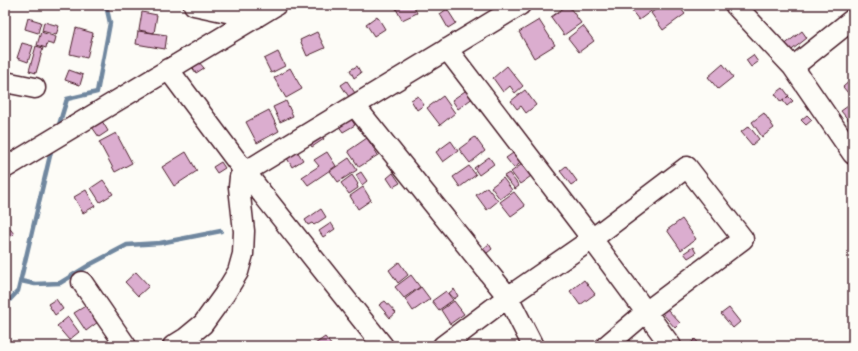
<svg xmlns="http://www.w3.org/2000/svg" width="858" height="351" viewBox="0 0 858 351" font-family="Mali,sans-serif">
	<rect width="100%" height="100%" fill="#fdfcf7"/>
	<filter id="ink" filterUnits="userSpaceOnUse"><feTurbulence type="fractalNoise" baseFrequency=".025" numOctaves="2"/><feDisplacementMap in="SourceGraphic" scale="8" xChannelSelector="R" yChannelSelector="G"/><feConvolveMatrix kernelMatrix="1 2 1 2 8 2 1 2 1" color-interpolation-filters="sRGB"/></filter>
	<g filter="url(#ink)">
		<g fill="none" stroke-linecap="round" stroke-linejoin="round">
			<path stroke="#70879f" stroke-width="4.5" d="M58,128L67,99L97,92L110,23L106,5
				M21,281L35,284L60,283L91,264L127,245L160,243L221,231
				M5,305L18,291L52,147"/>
		</g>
		<path fill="#dbadcf" stroke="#4a1f2b" d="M394,5H413L417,13L402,20Z
			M568,5L581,23L564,35L551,17Z
			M627,5H650L654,9L639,20Z
			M662,5H678L685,14L663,30L651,13Z
			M447,9L456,23L448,28L440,14Z
			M142,12L157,15L154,33L139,30Z
			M377,16L385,29L374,36L366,24Z
			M28,18L41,22L38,33L25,29Z
			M539,20L555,45L534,58L519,32Z
			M44,22L59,26L56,35L42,31Z
			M583,26L594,41L579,52L568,38Z
			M76,28L93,33L87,58L70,54Z
			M138,31L167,35L165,49L136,44Z
			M802,31L807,38L788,53L783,46Z
			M41,32L56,37L54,45L47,43L46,48L37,45Z
			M317,32L325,48L307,56L300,40Z
			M22,43L33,46L28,62L17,58Z
			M36,46L43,48L36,73L29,71Z
			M278,52L285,66L271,73L264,59Z
			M753,55L758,62L751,67L746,60Z
			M198,61L204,68L196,73L191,66Z
			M723,64L733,77L718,89L708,77Z
			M357,66L361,73L354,78L350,70Z
			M507,66L523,86L515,93L510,86L503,92L493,78Z
			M290,68L302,89L286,98L274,78Z
			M69,70L83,75L80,85L65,80Z
			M853,78V99L843,87Z
			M347,81L355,93L349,97L341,85Z
			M783,88L789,96L781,102L775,94Z
			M468,89L474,97L458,109L452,100Z
			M525,90L536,105L526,113L521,106L517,109L511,101Z
			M418,96L424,105L417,110L411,100Z
			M443,96L455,113L440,125L427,108Z
			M788,96L793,101L787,106L783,101Z
			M286,101L293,116L280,122L273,107Z
			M848,106L853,113V120L850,122L841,111Z
			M269,110L279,131L257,143L246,122Z
			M764,113L774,128L762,137L752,122Z
			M807,115L812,120L806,125L801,120Z
			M350,117L355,125L343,132L338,125Z
			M102,121L108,131L99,137L92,127Z
			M749,126L759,139L752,145L741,132Z
			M116,133L132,163L115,172L99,142Z
			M322,136L324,139L312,147L310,144Z
			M475,137L485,151L470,163L459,149Z
			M367,138L378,155L359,167L348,151Z
			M451,141L458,151L443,162L436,152Z
			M297,151L303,160L292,167L287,158Z
			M516,151L523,161L514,168L506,158Z
			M186,152L197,171L174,186L162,167Z
			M327,152L336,166L308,185L302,177L319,166L314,160Z
			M489,157L494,164L479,175L474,168Z
			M349,158L357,170L338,182L330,171Z
			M221,162L225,168L217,173L213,167Z
			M525,162L534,174L520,184L511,172Z
			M469,166L476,175L460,187L453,177Z
			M566,166L577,181L571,185L560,171Z
			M361,172L367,181L362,185L356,175Z
			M393,173L400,183L393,187L387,178Z
			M509,173L519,186L515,189L504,176Z
			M352,175L358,184L357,185L358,188L349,194L341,183Z
			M503,178L512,190L500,199L491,187Z
			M103,180L113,194L100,202L91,188Z
			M363,187L371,200L358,209L350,196Z
			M487,187L498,201L487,210L476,195Z
			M86,190L95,206L83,213L74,197Z
			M514,192L525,206L511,216L500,202Z
			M321,209L326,217L314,225L312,223L308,225L305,220Z
			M682,219L696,239L681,250L667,230Z
			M5,222L14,234L5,240Z
			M331,223L335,229L323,237L319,231Z
			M489,244L492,249L487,253L483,249Z
			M693,247L696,253L688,258L684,253Z
			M399,262L408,275L398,283L389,270Z
			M136,272L149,286L138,296L125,282Z
			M411,275L420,287L404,298L395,287Z
			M584,280L595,294L580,305L570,291Z
			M421,287L430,299L413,311L405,299Z
			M454,289L458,296L454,299L449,293Z
			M446,291L453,300L439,310L432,301Z
			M56,299L63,309L55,315L48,304Z
			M385,301L396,313L390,318L379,305Z
			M454,301L464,314L450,324L441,310Z
			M87,305L98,322L86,331L74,313Z
			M729,308L740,322L733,328L721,314Z
			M667,309L680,323L675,328L662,313Z
			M68,317L79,332L69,340L57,326Z
			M325,337L332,346H312Z
			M695,339L701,346H692L690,344Z"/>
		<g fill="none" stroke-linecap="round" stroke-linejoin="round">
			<defs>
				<path id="minor" d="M194,5L255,18L256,13
					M735,5L793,67L853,154
					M447,49L592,239L508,297L533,346
					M793,67L853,19
					M168,69L245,172L383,346
					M5,82L35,88
					M355,106L508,297L443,346
					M5,168L276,5
					M82,282L126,346
					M173,346L186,338L203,324L224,295L238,272L243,254L244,231L239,187L240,177L245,172L520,5
					M606,346L646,312L743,239L687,167L592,239L671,346"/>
			</defs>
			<use href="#minor" stroke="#4a1f2b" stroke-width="23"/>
			<use href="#minor" stroke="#fdfcf7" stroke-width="20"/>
		</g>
	</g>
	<rect width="858" height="351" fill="none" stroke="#fdfcf7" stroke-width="20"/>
	<rect x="10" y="10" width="838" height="331" fill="none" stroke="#4a1f2b" stroke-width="1.5" filter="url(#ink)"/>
</svg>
